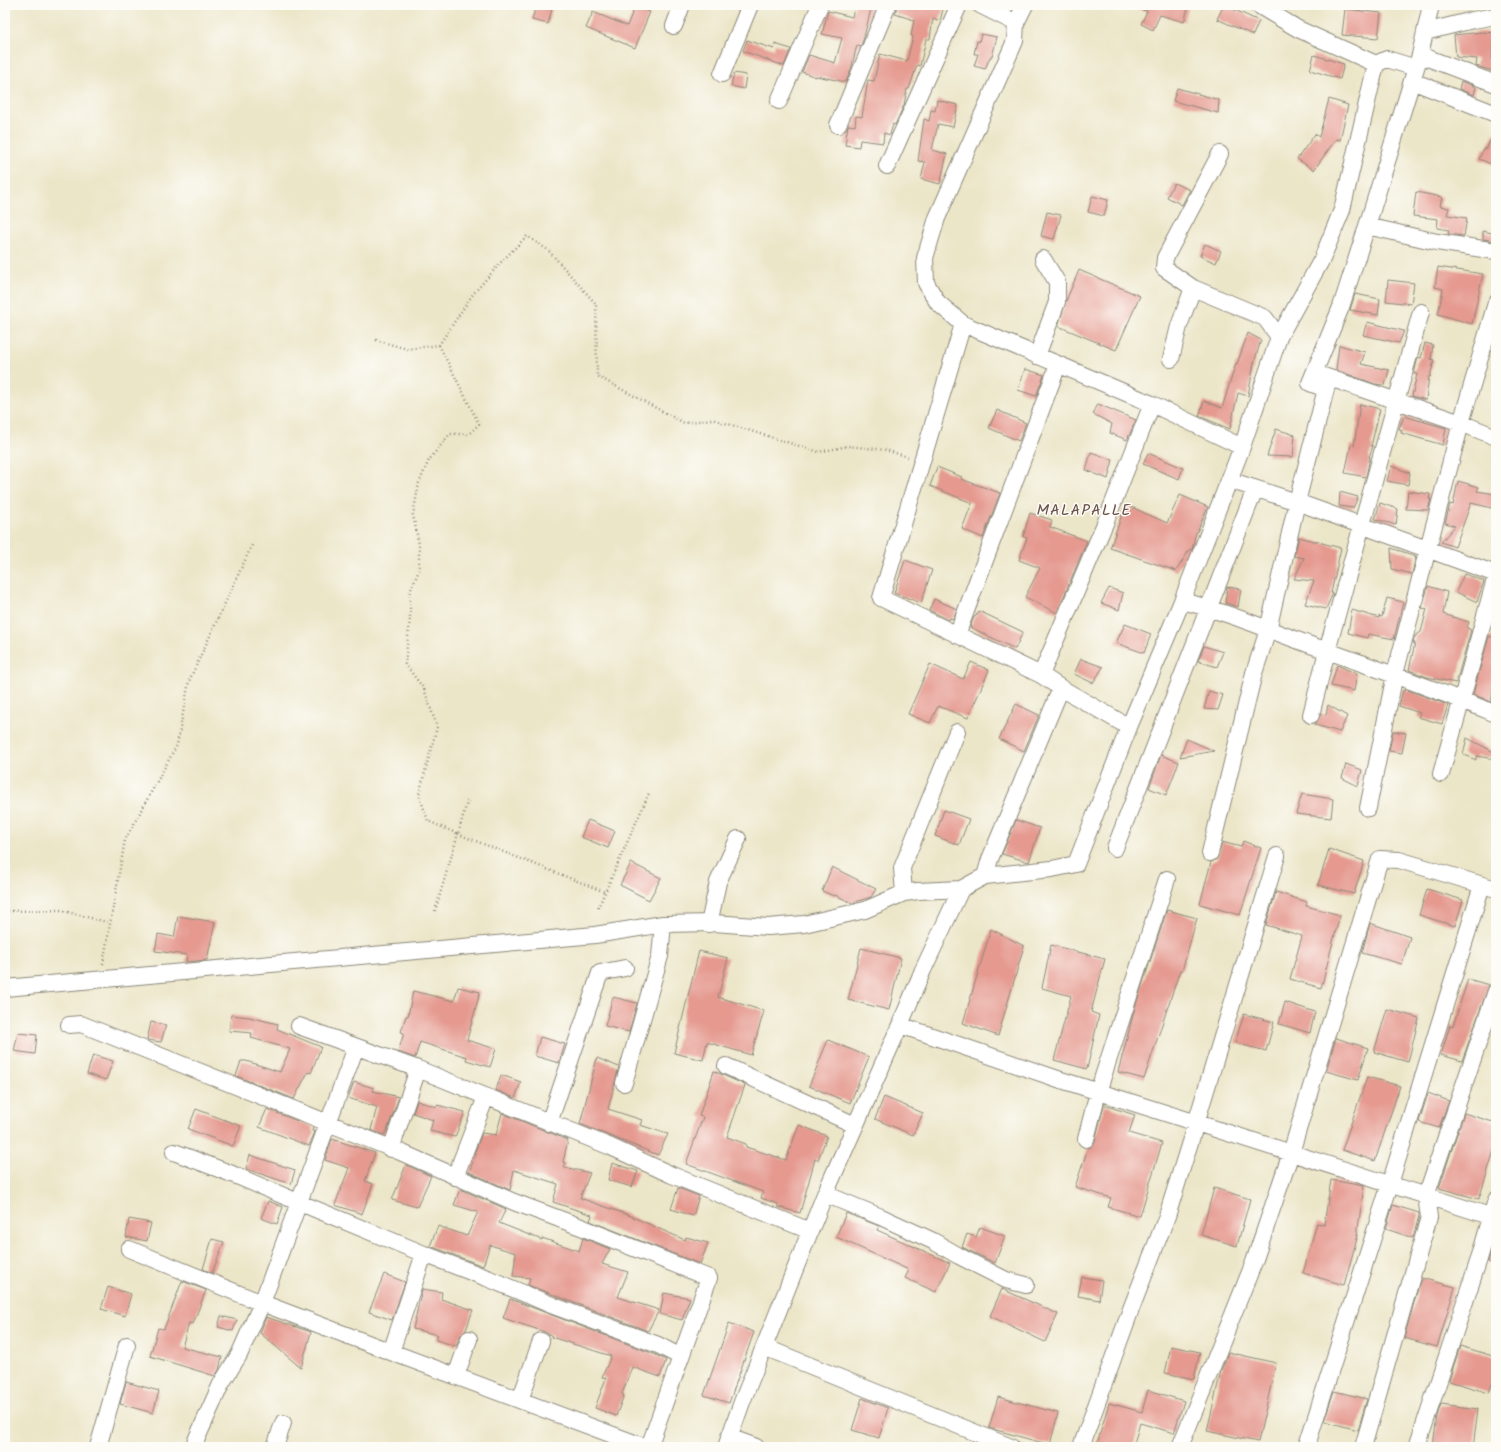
<svg xmlns="http://www.w3.org/2000/svg" width="1501" height="1452" viewBox="0 0 1501 1452" font-family="Kalam,sans-serif">
	<rect width="100%" height="100%" fill="#fdfcf7"/>
	<filter id="ink" filterUnits="userSpaceOnUse"><feTurbulence type="fractalNoise" baseFrequency=".025" numOctaves="2"/><feDisplacementMap in="SourceGraphic" scale="8" xChannelSelector="R" yChannelSelector="G"/><feConvolveMatrix kernelMatrix="1 2 1 2 8 2 1 2 1" color-interpolation-filters="sRGB"/></filter>
	<filter id="wash" filterUnits="userSpaceOnUse"><feTurbulence type="fractalNoise" baseFrequency=".012" numOctaves="4" result="noise"/><feDisplacementMap in="SourceGraphic" scale="16" xChannelSelector="R" yChannelSelector="G"/><feGaussianBlur stdDeviation="0.9" result="paint"/><feColorMatrix in="noise" values="0 0 0 0 0 0 0 0 0 0 0 0 0 0 0 0 0 1.4 0 .05"/><feComposite in="paint" operator="in"/></filter>
	<g filter="url(#wash)">
		<rect width="100%" height="100%" fill="#ece6c9"/>
		<g id="blocks">
			<path fill="#e5998f" d="M536,5H553L548,24L532,20Z
				M855,5H872L864,37L861,46L857,45L851,70L846,82L816,76V77L802,72L809,55L835,63L842,38L822,34L828,11L852,17Z
				M897,5H944L940,21L933,18L930,39H926L920,66L917,65L909,89H907L904,105L895,125L893,124L890,135L884,133L883,143L860,140L859,147L845,145L848,125L855,126L856,116L862,117L868,80L874,81L880,54L907,61L913,36H911L914,20L895,14Z
				M1138,5H1189L1184,22L1160,15L1153,30L1141,24L1147,11L1138,9Z
				M1224,5L1259,21L1253,35L1217,19Z
				M635,6L650,12L635,48L586,28L593,12L627,26Z
				M1345,9L1381,13L1378,38L1342,35Z
				M1482,32L1495,33L1492,59H1493L1492,71L1476,66L1477,59L1456,57L1454,35Z
				M981,34L997,37L992,57H990L985,69L974,66L978,54H974L977,41L979,42Z
				M747,40L774,49L775,44L791,49L784,66L743,51Z
				M1314,55L1344,64L1340,79L1310,70Z
				M734,73L746,75L744,89L731,86Z
				M1461,81L1476,87L1474,95L1459,89Z
				M1177,88L1219,100L1218,113L1173,101Z
				M1329,99L1348,105L1340,140L1336,139L1314,170L1297,159L1315,134L1319,137Z
				M937,100L958,105L953,127L938,124L932,150L947,154L940,184L921,179L925,162L918,161L924,119L929,121L931,110L935,111Z
				M1496,130V166L1479,159L1484,148L1486,149Z
				M1174,183L1190,190L1182,205L1167,197Z
				M1416,192L1442,197L1440,206L1449,208L1447,215L1467,218L1464,236L1448,234L1449,230L1437,228L1438,219L1413,216Z
				M1092,196L1108,200L1104,216L1088,212Z
				M1047,212L1061,215L1054,239L1041,236Z
				M1483,231L1496,234V241L1483,239Z
				M1205,244L1221,251L1216,263L1200,256Z
				M1438,267L1483,274L1472,324L1438,314L1443,289L1435,287Z
				M1079,270L1140,296L1116,350L1058,326L1066,301Z
				M1388,280L1414,283L1411,304L1386,301Z
				M1355,294L1380,299L1378,315L1350,310Z
				M1367,322L1404,331L1399,343L1363,335Z
				M1248,333L1261,340L1254,363L1248,396L1238,393L1230,429L1199,416L1204,401L1222,408L1236,363L1237,364Z
				M1425,343L1433,345L1431,359L1434,360L1430,377L1429,376L1426,400L1412,396L1417,374H1414L1418,357L1421,358Z
				M1339,345L1365,352L1361,364L1389,370L1385,385L1375,384L1336,370Z
				M1025,369L1044,375L1036,396L1018,390Z
				M1098,404L1136,420L1127,440L1110,433L1112,424L1093,414Z
				M1360,404L1380,409L1371,446H1373L1369,457H1370L1366,477L1345,473L1351,445L1354,446Z
				M997,410L1026,423L1019,441L989,428Z
				M1404,416L1446,428L1443,445L1401,433L1402,430L1399,429Z
				M1276,429L1295,435L1293,457L1267,456Z
				M1091,452L1113,460L1108,479L1086,470Z
				M1148,453L1183,468L1179,479L1143,464Z
				M1391,466L1410,473L1408,485L1387,481Z
				M937,467L962,477L961,479L1000,493L983,538L962,529L972,503L930,486Z
				M1458,481L1479,487L1477,491L1496,494V509L1471,503L1455,547L1441,542L1455,526L1445,523L1450,504L1453,505Z
				M1408,491L1430,494L1429,499H1431L1428,510L1406,509Z
				M1340,492L1358,497L1353,508L1339,506Z
				M1180,495L1208,507L1195,536L1192,550L1190,549L1176,571L1110,548L1123,512L1129,506L1167,523Z
				M1380,503L1398,509L1396,525L1375,519Z
				M1030,513L1052,520L1050,527L1087,541L1057,613L1025,597L1040,568L1019,560L1027,538L1023,537Z
				M1299,537L1341,548L1331,593H1333L1326,609L1305,604L1314,581L1294,579L1304,558L1294,556Z
				M1391,548L1416,556L1412,574L1392,569Z
				M905,560L932,570L921,603L894,593Z
				M1464,574L1484,581L1477,602L1456,592Z
				M1428,586L1447,592L1443,614L1469,622L1467,628L1471,630L1456,683L1427,677L1409,670L1415,643H1413L1415,636L1421,632L1427,609L1422,608Z
				M1227,587L1241,589L1238,607L1225,603Z
				M1109,588L1123,593L1119,610L1101,603Z
				M1387,598L1403,602L1394,639L1368,634L1367,638L1348,633L1352,610L1379,618V616L1382,617Z
				M934,599L957,609L953,619L950,618L949,620L929,610Z
				M979,611L1023,632L1015,649L970,627L974,617H975Z
				M1125,624L1151,634L1144,653L1116,643Z
				M1489,636L1496,639V674L1491,702L1473,694Z
				M1204,646L1223,652L1217,667L1198,661Z
				M1081,659L1103,667L1093,683L1074,674Z
				M971,662L989,670L968,718L938,706L930,723L908,714L930,664L963,679Z
				M1337,665L1357,674L1354,691L1331,686Z
				M1405,689L1448,705L1442,724L1418,717L1420,713L1399,706L1403,690L1405,691Z
				M1209,691L1223,695L1218,710L1204,709Z
				M1016,704L1039,715L1024,751L999,739Z
				M1328,705L1347,716L1340,732L1315,725L1321,714L1326,715Z
				M1393,731L1406,733L1402,753L1389,751Z
				M1467,738L1496,753V759L1476,756V760L1463,754Z
				M1187,739L1214,751L1180,757Z
				M1161,755L1179,762L1166,795L1149,788Z
				M1346,764L1362,770L1358,786L1342,778Z
				M1302,794L1333,799L1331,818L1296,814Z
				M944,810L969,819L959,845L935,836Z
				M588,820L615,831L608,848L581,837Z
				M1016,820L1040,828L1029,862L1002,854Z
				M1243,841L1261,848L1240,915L1200,904L1211,862L1217,859L1222,842L1241,847Z
				M1329,849L1364,861L1354,894L1318,885Z
				M631,863L661,878L649,900L620,885Z
				M832,867L876,889L871,897L852,903L835,895L834,896L822,891Z
				M1427,889L1463,900L1455,926L1419,915Z
				M1276,892L1307,902L1306,906L1340,915L1321,988L1290,979L1302,936L1266,925Z
				M1167,910L1197,918L1182,971L1180,970L1144,1079L1118,1072L1136,1004Z
				M178,916L215,922L207,960L186,962L187,955L155,951L158,934L174,937Z
				M1370,923L1410,937L1402,964L1362,953Z
				M991,929L1024,946L998,1036L963,1023Z
				M1051,945L1105,959L1091,1012L1099,1015L1087,1069L1054,1060L1071,996L1042,988Z
				M861,948L901,958L889,1010L848,1000Z
				M699,951L728,958L718,997L764,1011L751,1055L707,1042L703,1060L674,1053Z
				M1468,979L1489,985L1462,1061L1441,1055L1450,1025L1453,1026Z
				M458,987L480,992L467,1040L496,1049L490,1067L466,1060L467,1057L420,1042L415,1058L398,1052L404,1033L401,1032L406,1016H408L413,991L454,1001Z
				M613,997L637,1003L629,1032L605,1026Z
				M1285,1002L1315,1012L1310,1033L1279,1024Z
				M1387,1009L1419,1018L1408,1062L1374,1052Z
				M1244,1014L1274,1022L1266,1051L1235,1043Z
				M231,1015L249,1017L278,1024L277,1029L321,1047L311,1073L308,1072L294,1099L236,1076L241,1061H246L280,1072L290,1049L251,1038L252,1033L229,1031Z
				M151,1022L166,1025L161,1042L147,1040Z
				M18,1033L37,1035L35,1054L14,1051Z
				M540,1037L565,1044L559,1063L535,1056Z
				M1336,1038L1368,1048L1358,1080L1326,1071Z
				M828,1040L869,1057L850,1103L809,1086Z
				M93,1055L113,1061L106,1080L87,1074Z
				M597,1058L619,1067L608,1109L642,1120L640,1125L668,1134L658,1155L580,1124Z
				M714,1071L745,1085L727,1137L746,1144V1147L786,1160L799,1125L827,1136L818,1160L815,1159L800,1213L778,1207V1204L761,1198L763,1192L686,1164L703,1117L699,1116Z
				M501,1075L521,1082L515,1098L496,1090Z
				M1367,1077L1400,1086L1375,1161L1342,1150Z
				M354,1082L374,1088L373,1091L399,1097L388,1128L384,1135L371,1130L377,1107L348,1098Z
				M1428,1093L1449,1101L1439,1128L1419,1122Z
				M884,1097L923,1113L913,1135L875,1119Z
				M417,1101L437,1107V1105L465,1112L455,1137L430,1131L433,1120L413,1113Z
				M1104,1105L1135,1115L1129,1133L1162,1143L1140,1216L1108,1207L1111,1198L1075,1187L1088,1148L1092,1146L1095,1141Z
				M196,1109L241,1126L233,1146L188,1129Z
				M267,1109L313,1127L312,1131L315,1132L309,1146L259,1127Z
				M502,1113L568,1140L563,1162L566,1163L564,1167L590,1173L580,1198L626,1214L685,1240L686,1237L708,1243L700,1264L590,1221L592,1215L553,1202L558,1184L514,1170L510,1190L469,1172L476,1154H474L482,1133L496,1135Z
				M1464,1113L1496,1123V1144L1479,1199L1439,1188Z
				M332,1139L375,1153L365,1181L373,1184L362,1214L335,1205L349,1168L325,1160Z
				M250,1155L295,1170L291,1184L246,1169Z
				M612,1163L638,1171L632,1187L608,1180Z
				M406,1165L431,1176L417,1207L392,1200Z
				M1331,1180L1364,1186L1357,1235H1358L1344,1285L1303,1273L1317,1223L1324,1225Z
				M678,1188L699,1196L693,1216L671,1209Z
				M1214,1188L1250,1199L1237,1246L1201,1235Z
				M460,1189L506,1209L499,1223L542,1240V1238L579,1251L583,1238L610,1249L602,1264L628,1272L618,1297L659,1310L648,1331L528,1285L530,1278L513,1276L516,1253L490,1245L483,1266L430,1246L438,1226L467,1236L478,1212L454,1205Z
				M268,1201L283,1207L277,1224L261,1218Z
				M1393,1205L1419,1213V1216L1413,1238L1386,1229Z
				M846,1213L879,1226L877,1230L950,1263L936,1292L905,1278L909,1270L836,1237Z
				M129,1219L151,1223L147,1241L126,1237Z
				M980,1227L1005,1236L995,1263L962,1247L967,1234L976,1237Z
				M1496,1234V1265L1488,1262Z
				M212,1239L224,1242L212,1273L203,1269Z
				M384,1274L405,1282L392,1320L369,1312Z
				M1082,1277L1102,1280L1099,1300L1078,1296Z
				M1421,1278L1455,1287L1437,1347L1404,1338Z
				M182,1281L206,1290L193,1324L189,1323L182,1347L222,1357L219,1370L215,1376L150,1356L158,1328L164,1329Z
				M108,1287L131,1294L125,1316L101,1309Z
				M422,1289L442,1292L441,1299L473,1310L466,1330L460,1336L456,1346L436,1340L438,1335L413,1329Z
				M1002,1289L1058,1314L1045,1342L990,1316Z
				M664,1293L690,1298L682,1320L660,1314Z
				M510,1299L654,1354L666,1360L660,1377L632,1367L622,1394L624,1395L616,1416L595,1408L606,1378L602,1377L611,1356L551,1337L552,1336L545,1332L503,1318Z
				M221,1316L237,1320L233,1331L218,1327Z
				M266,1317L311,1332L301,1368L260,1333Z
				M729,1323L754,1332L729,1403L704,1395Z
				M1171,1346L1200,1352L1194,1379L1165,1373Z
				M1460,1346L1496,1357V1372L1489,1393L1449,1381Z
				M1228,1352L1276,1363L1258,1442L1207,1431L1221,1371Z
				M126,1382L159,1391L153,1413L120,1404Z
				M1148,1390L1184,1401L1174,1433L1140,1423L1133,1447H1096L1109,1403L1142,1412Z
				M1334,1391L1367,1399L1358,1430L1324,1421Z
				M998,1397L1058,1413L1050,1445L989,1428Z
				M862,1398L888,1408L879,1438L852,1430Z
				M1441,1404L1478,1409L1473,1447H1433L1437,1416Z"/>
		</g>
	</g>
	<g filter="url(#ink)">
		<use href="#blocks" fill-opacity="0" stroke="#8c887a" stroke-width="1"/>
		<g fill="none" stroke-linecap="round" stroke-linejoin="round">
			<defs>
				<path id="street" d="M980,5L1016,23L1025,5
					M1258,5L1298,29L1376,64
					M1016,23L1015,41L937,218L925,258L926,283L938,303L963,324L1152,404L1106,521L1041,675L1061,688
					M674,26L682,5
					M1425,32L1473,20L1496,16
					M1420,55L1496,84
					M722,74L750,5
					M1412,81L1496,114
					M779,101L820,5
					M838,125L888,5
					M887,166L959,5
					M1367,226L1437,242L1496,251
					M1193,288L1164,268L1165,258L1220,154
					M963,324L881,598L1041,675
					M1279,337L1322,259L1342,210L1376,64L1387,59L1416,68
					M1037,356L1057,302V282L1043,259
					M1171,359L1179,326L1193,288L1265,318L1279,337L1242,447
					M1315,373L1461,423L1496,437
					M1152,404L1242,447L1182,601C1224,611 1264,628 1305,643C1369,666 1433,688 1496,714
					M1229,480L1297,502L1496,574
					M1182,601L1129,727L1076,864L1052,869L985,876L961,889L923,970L900,1025L1058,1079L1496,1218
					M957,635L1058,365
					M1311,715L1327,651L1421,312
					M957,732L902,868L904,893L918,891L961,889
					M1441,774L1496,576
					M1368,808L1395,674L1461,423L1496,303
					M1115,848L1255,489
					M1210,853L1254,673L1268,630L1297,502L1326,389L1310,383L1341,307L1367,226L1420,55L1431,5
					M985,876L990,859L1061,688L1129,727
					M709,924L718,882L738,839
					M5,988L595,935L663,924L714,923L768,927L804,924L865,910L904,893
					M69,1025L81,1024L398,1151L514,1202L581,1227L709,1278L649,1447
					M299,1026L418,1069L611,1147L672,1175L810,1231
					M726,1066L855,1125
					M624,1083L660,956L663,924
					M549,1123L600,973L625,968
					M1086,1139L1098,1092L1167,879
					M391,1149L418,1069
					M174,1152L232,1174L298,1202L424,1254L487,1278L554,1306L658,1345L681,1357
					M455,1177L486,1097
					M825,1194L881,1217L933,1241L959,1256L1006,1280L1026,1285
					M129,1249L262,1303L391,1352L645,1447
					M764,1347L1011,1447
					M391,1352L424,1254
					M456,1376L469,1339
					M520,1400L541,1341
					M729,1437L756,1447
					M1307,1445L1390,1184L1482,885
					M98,1447L127,1345
					M193,1447L221,1384L239,1355L262,1303L356,1047
					M275,1447L283,1423
					M726,1447L742,1402L825,1194L900,1025
					M1081,1447L1131,1309L1167,1216L1196,1123L1277,856
					M1180,1447L1254,1262L1291,1153L1380,859L1399,860L1496,889
					M1363,1447L1429,1217L1426,1196L1496,991
					M1417,1447L1479,1259L1496,1200"/>
			</defs>
			<use href="#street" stroke="#8c887a" stroke-width="18"/>
			<path stroke="#8c887a" stroke-width="2.5" stroke-dasharray="1 3" stroke-linecap="butt" d="M376,340L407,349L439,345L473,294L502,261L527,236L548,250L596,304L597,376L684,423L712,419L819,452L848,446L886,450L908,457
				M439,345L479,424L469,434H450L429,460L419,483L413,515L419,544V570L410,592V619L405,664L424,689L437,727L419,794L428,821L458,834L468,799
				M598,908L650,791
				M8,911L60,910L110,923
				M435,911L458,834L605,892
				M103,964L125,840L177,745L189,681L252,545"/>
			<use href="#street" stroke="#fff" stroke-width="16"/>
		</g>
	</g>
	<g text-anchor="middle" dominant-baseline="central" stroke-width="3" stroke-linejoin="round" paint-order="stroke">
		<g font-size="16" letter-spacing="1" fill="#6c524e" stroke="#fdfcf7">
			<text x="1084" y="510">MALAPALLE</text>
		</g>
	</g>
	<rect width="1501" height="1452" fill="none" stroke="#fdfcf7" stroke-width="20"/>
</svg>
